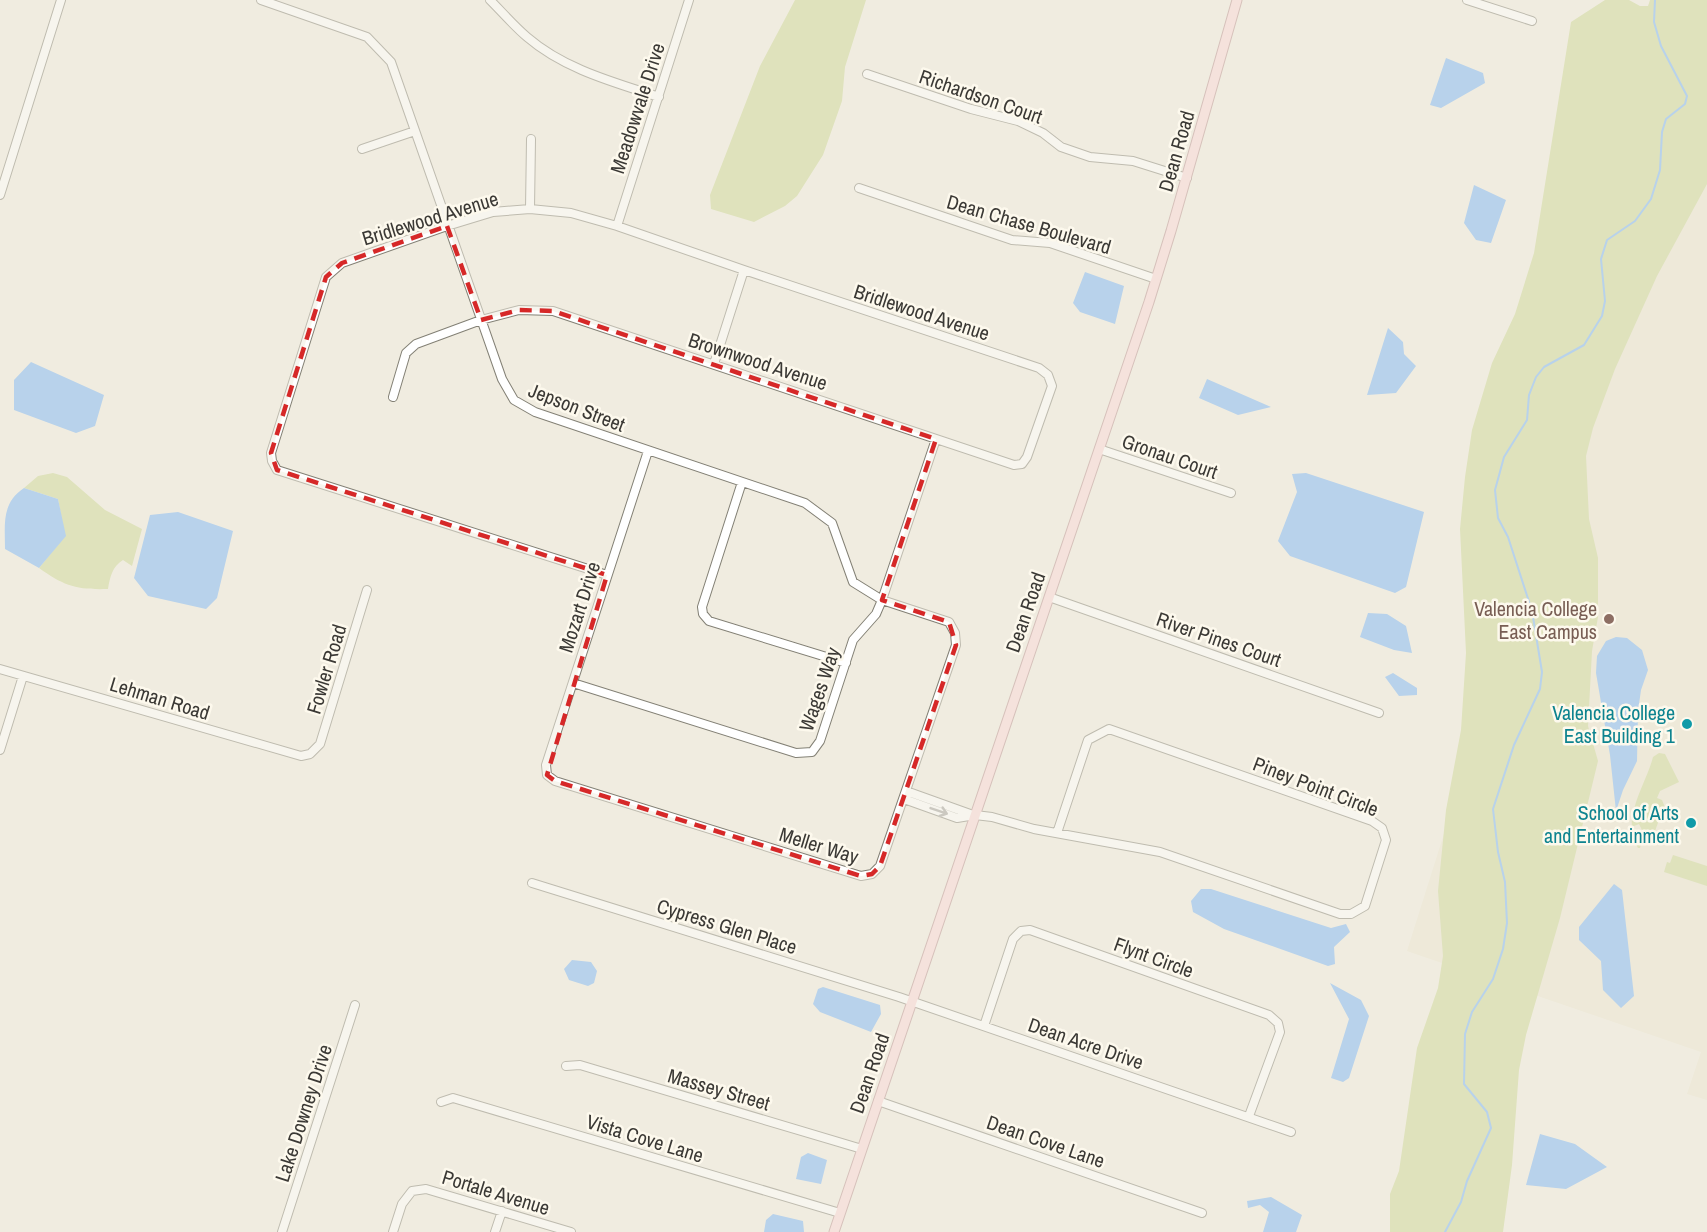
<svg xmlns="http://www.w3.org/2000/svg" width="1707" height="1232" viewBox="0 0 1707 1232" font-family="'Archivo Narrow',sans-serif">
	<rect width="100%" height="100%" fill="#f0ece0"/>
	<path fill="#eae4d0" d="M1707,0V1100L1687,1094L1701,1052L1407,951Z"/>
	<path fill="#c9d591" d="M795,0H866L845,67L842,101L823,155L797,196L785,206L754,222L711,209L710,195L760,66Z
		M1605,0H1629L1640,6H1648L1650,0H1707V184L1657,276L1615,369L1593,428L1586,456L1589,519L1598,558V617L1592,651L1588,726L1598,761L1560,918L1526,1035L1519,1070L1512,1165L1503,1232H1390V1194L1399,1171L1417,1048L1438,988L1443,956L1438,891L1446,810L1461,730L1466,653L1460,529L1465,477L1472,430L1492,363L1515,314L1534,253L1571,22Z
		M53,473L67,477L105,510L142,529L132,566L123,560C112,567 110,577 108,589C77,590 64,586 39,568L65,536L58,499L24,488L38,476Z
		M1659,753L1665,754L1679,782L1660,791L1657,798L1662,800L1666,810L1664,818L1660,817L1654,834L1656,837L1645,836L1639,824L1634,826L1635,831L1639,835L1638,842L1641,844L1640,848H1638C1620,819 1646,785 1653,757Z
		M1673,855L1707,866V886L1664,872L1667,862L1670,863Z"/>
	<path fill="#73b1f8" d="M1446,58L1483,73L1485,83L1441,108L1430,105Z
		M1474,185L1506,200L1491,243L1476,240L1464,223Z
		M1085,272L1124,286L1115,324L1080,312L1073,303Z
		M1388,328L1403,342L1404,354L1416,366L1396,393L1367,395Z
		M31,362L104,395L95,426L76,433L14,410V380Z
		M1207,379L1271,407L1238,415L1199,398Z
		M1306,473L1424,512L1406,587L1395,593L1290,556L1278,541L1297,492L1292,474Z
		M24,488L58,499L66,536L39,568L5,549C5,525 1,503 24,488Z
		M178,512L233,531L217,598L206,609L148,596L134,578L150,515Z
		M1368,613L1387,614L1406,626L1412,653L1394,650L1360,637Z
		M1616,637L1627,638L1642,650L1648,670L1641,690L1638,711L1637,761L1623,790L1616,811L1610,755L1596,673L1597,656L1606,641Z
		M1393,673L1417,688V695L1399,696L1385,677Z
		M1614,884L1622,890L1634,996L1621,1008L1603,990L1601,961L1579,940V927Z
		M1201,889H1211L1331,928L1346,924L1350,932L1334,947L1335,964L1328,966L1224,929L1193,912L1191,901Z
		M572,960L591,962L597,971L594,983L588,986L569,980L564,969Z
		M1330,983L1361,1000L1369,1016L1349,1078L1343,1082L1331,1078L1349,1019Z
		M823,987L880,1005L881,1014L871,1032L820,1012L813,1004L818,989Z
		M1540,1134L1575,1144L1607,1167L1566,1189L1526,1185Z
		M808,1153L827,1160L821,1184L796,1179L801,1157Z
		M1271,1197L1302,1215L1296,1232H1263L1269,1212L1260,1205L1248,1208L1247,1201Z
		M773,1214L803,1221L804,1232H764L766,1220Z"/>
	<g fill="none" stroke-linecap="round" stroke-linejoin="round">
		<path stroke="#73b1f8" stroke-width="2" d="M1445,1232L1461,1202L1467,1181L1491,1128L1487,1112L1464,1084L1465,1034L1472,1012L1493,979L1503,949L1507,923L1505,882L1498,852L1493,809L1514,745L1540,689L1542,672L1532,611L1508,537L1498,518L1495,490L1504,457L1527,420L1529,395L1536,377L1544,367L1584,345L1602,316L1605,301L1601,259L1607,240L1635,221L1651,199L1660,170L1662,132L1666,119L1685,104L1687,96L1661,46L1654,22L1655,0"/>
		<defs>
			<path id="minor" d="M261,0L367,37L391,62L502,379L514,400L535,412L805,503L832,523L853,582L882,600L949,622L955,633L956,645L880,866L872,874L861,876L555,781L547,775L546,765L648,451
				M490,0C502,12 514,26 527,37C564,69 613,82 659,97
				M1467,0L1532,21
				M867,74L971,109L1018,121L1043,133L1061,147L1090,157L1133,161L1187,178
				M362,149L415,131
				M859,188L1012,240L1050,243L1156,279
				M0,195L61,0
				M530,209L531,139
				M617,226L689,0
				M714,364L744,270
				M393,397L406,353L416,344L481,320L519,310L553,311L1014,465L1022,464L1027,457L1052,386L1048,375L1039,368L744,270L617,226L571,213L530,209L493,212L447,226L342,263L326,277L271,453L272,461L277,470L607,575
				M1099,449L1231,493
				M742,482L702,607L703,614L709,621L846,663
				M1049,597L1379,713
				M0,669L301,756L310,754L320,744L367,590
				M573,683L796,753L812,752L820,741L853,640L876,614L882,600L936,439
				M0,750L23,676
				M906,791L973,815
				M904,799L957,818L975,815L992,817L1034,829L1160,852L1340,914H1351L1365,906L1386,840L1382,828L1372,821L1109,729L1088,740L1057,833
				M532,883L899,997L1291,1132
				M984,1026L1013,939L1021,931L1030,930L1269,1015L1278,1023L1280,1032L1249,1116
				M566,1066L580,1065L862,1149
				M878,1101L1202,1213
				M441,1102L453,1098L840,1213
				M282,1232L355,1005
				M393,1232L402,1204L412,1191L426,1189L571,1232
				M495,1232L502,1211"/>
			<path id="major" d="M834,1232L1149,302L1171,231L1237,0"/>
		</defs>
		<use href="#minor" stroke="#838075" stroke-width="10"/>
		<use href="#major" stroke="#b68c8d" stroke-width="11"/>
		<use href="#minor" stroke="#fff" stroke-width="8"/>
		<use href="#major" stroke="#fbd4d7" stroke-width="9"/>
	</g>
	<defs><path id="oneway-shaft" d="M-6 0H5M1.5-3L5.5 0L1.5 3" fill="none" stroke-width="1.6" stroke-linecap="round" stroke-linejoin="round" transform="scale(1.5)"/></defs>
	<use stroke="#9d9c9a" href="#oneway-shaft" transform="translate(939 811) rotate(19)"/>
	<path d="M0 0H1707V1232H0ZM447,226L481,320L519,310L553,311L936,439L882,600L949,622L956,645L880,866L872,874L861,876L555,781L547,775L607,575L277,470L271,453L326,277L342,263Z" fill="#f0ece0" fill-opacity=".55" fill-rule="evenodd"/>
	<path fill="none" stroke="#d62828" stroke-width="4.5" stroke-dasharray="12 8" stroke-linejoin="round" d="M447,226L481,320L519,310L553,311L936,439L882,600L949,622L956,645L880,866L872,874L861,876L555,781L547,775L607,575L277,470L271,453L326,277L342,263Z"/>
	<circle fill="#8d6e63" stroke="#fdf9ed" stroke-width="2" cx="1609" cy="619" r="6"/>
	<g fill="#0f9aa8" stroke="#fdf9ed" stroke-width="2">
		<circle cx="1687" cy="724" r="6"/>
		<circle cx="1691" cy="823" r="6"/>
	</g>
	<g text-anchor="middle" dominant-baseline="central" stroke-width="5" stroke-linejoin="round" paint-order="stroke">
		<g font-size="20" fill="#3b3935" stroke="#fdf9ed">
			<text transform="translate(981 96) rotate(19)">Richardson Court</text>
			<text transform="translate(637 108) rotate(-72)">Meadowvale Drive</text>
			<text transform="translate(1176 151) rotate(-74)">Dean Road</text>
			<text transform="translate(430 218) rotate(-17)">Bridlewood Avenue</text>
			<text transform="translate(1029 224) rotate(16)">Dean Chase Boulevard</text>
			<text transform="translate(922 312) rotate(18)">Bridlewood Avenue</text>
			<text transform="translate(758 361) rotate(18)">Brownwood Avenue</text>
			<text transform="translate(577 407) rotate(21)">Jepson Street</text>
			<text transform="translate(1170 456) rotate(19)">Gronau Court</text>
			<text transform="translate(579 607) rotate(-72)">Mozart Drive</text>
			<text transform="translate(1025 612) rotate(-71)">Dean Road</text>
			<text transform="translate(1219 639) rotate(19)">River Pines Court</text>
			<text transform="translate(326 669) rotate(-73)">Fowler Road</text>
			<text transform="translate(819 689) rotate(-71)">Wages Way</text>
			<text transform="translate(160 698) rotate(17)">Lehman Road</text>
			<text transform="translate(1316 786) rotate(21)">Piney Point Circle</text>
			<text transform="translate(819 845) rotate(17)">Meller Way</text>
			<text transform="translate(727 926) rotate(17)">Cypress Glen Place</text>
			<text transform="translate(1154 957) rotate(20)">Flynt Circle</text>
			<text transform="translate(1086 1043) rotate(19)">Dean Acre Drive</text>
			<text transform="translate(869 1073) rotate(-71)">Dean Road</text>
			<text transform="translate(719 1089) rotate(16)">Massey Street</text>
			<text transform="translate(303 1113) rotate(-72)">Lake Downey Drive</text>
			<text transform="translate(645 1138) rotate(17)">Vista Cove Lane</text>
			<text transform="translate(1046 1141) rotate(19)">Dean Cove Lane</text>
			<text transform="translate(496 1192) rotate(17)">Portale Avenue</text>
		</g>
		<g font-size="20" fill="#785e54" stroke="#fdf9ed" text-anchor="end">
			<text x="1597" y="608">Valencia College<tspan x="1597" dy="23">East Campus</tspan></text>
		</g>
		<g font-size="20" fill="#0d838f" stroke="#fdf9ed" text-anchor="end">
			<text x="1675" y="712">Valencia College<tspan x="1675" dy="23">East Building 1</tspan></text>
			<text x="1679" y="812">School of Arts<tspan x="1679" dy="23">and Entertainment</tspan></text>
		</g>
	</g>
</svg>
